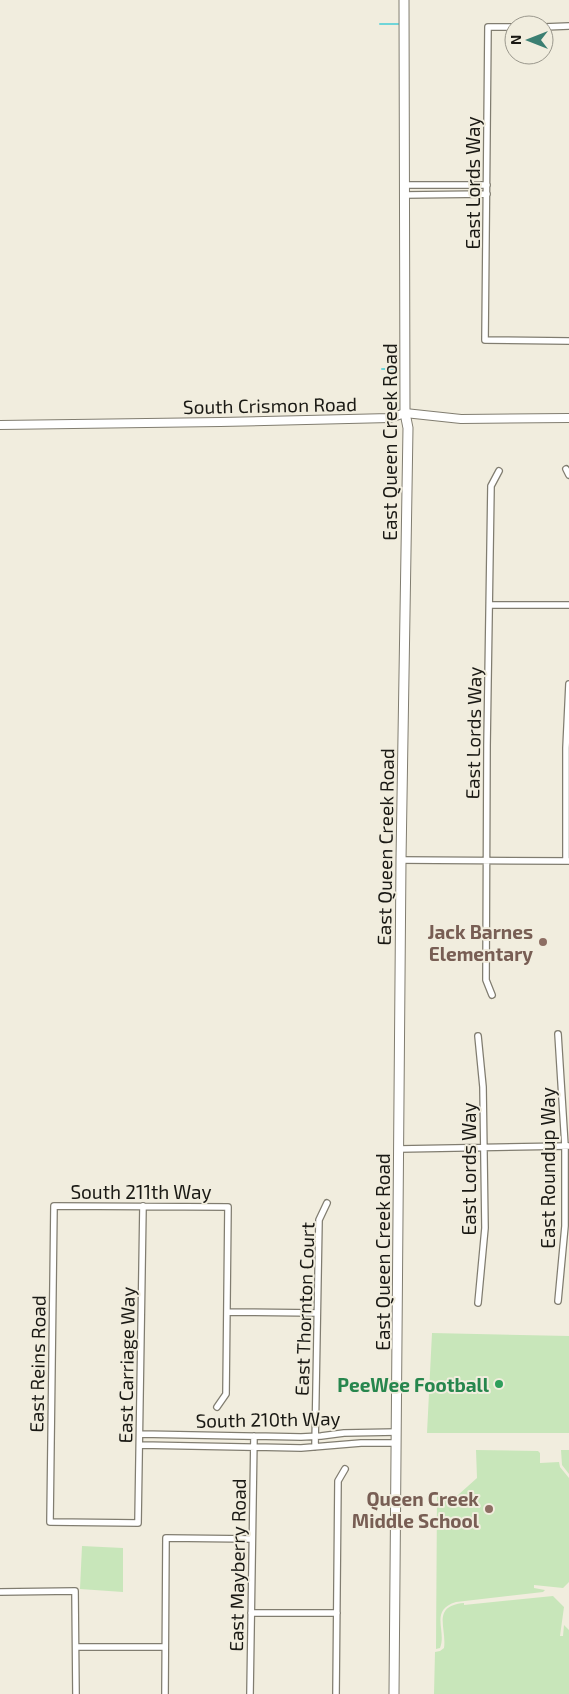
<svg xmlns="http://www.w3.org/2000/svg" width="569" height="1694" viewBox="0 0 569 1694" font-family="'Exo 2',sans-serif">
	<rect width="100%" height="100%" fill="#f1edde"/>
	<path fill="#c8e6ba" d="M432,1333L569,1336V1433H427Z
		M476,1450L538,1451L540,1453V1463L559,1462L560,1467L569,1478V1582L563,1588L534,1585V1588L545,1590L543,1592L456,1602C429,1610 447,1631 440,1648L436,1649L437,1496L458,1495L477,1478Z
		M561,1450H569V1474L562,1465Z
		M82,1546L123,1548V1592L80,1589Z
		M553,1596L564,1607L560,1636H563L564,1625L569,1630V1694H434L435,1652L440,1651L444,1648C447,1628 431,1606 464,1603V1605Z"/>
	<g fill="none" stroke-linecap="round" stroke-linejoin="round">
		<path stroke="#6fd5d8" stroke-width="2" d="M380,24H399
			M382,369H396"/>
		<defs>
			<path id="minor" d="M514,27H488L485,340L569,341
				M544,27L569,26
				M404,185H487
				M404,195L487,194
				M566,469L569,475
				M490,605H569
				M401,860L569,861
				M566,861V748L569,684
				M492,995L486,980L487,746L491,486L499,471
				M558,1034L565,1146V1226L558,1301
				M478,1036L483,1087L485,1228L478,1303
				M399,1149L569,1146
				M143,1206L138,1523L50,1522L54,1206L228,1207L226,1394L217,1407
				M227,1312L317,1313
				M140,1434L301,1437L321,1436L344,1433L397,1432
				M140,1445L301,1448L361,1443H396
				M315,1447L319,1220L327,1203
				M0,1592L75,1591L76,1694
				M251,1613H337
				M76,1647H165
				M165,1694L166,1538L252,1539
				M250,1694L254,1436
				M336,1694L338,1481L345,1469"/>
			<path id="tertiary" d="M0,425L220,422L390,418L405,413L461,419L569,418"/>
			<path id="secondary" d="M394,1694L401,860L408,428L405,413L404,0"/>
		</defs>
		<use href="#minor" stroke="#817d70" stroke-width="8"/>
		<use href="#tertiary" stroke="#817d70" stroke-width="10"/>
		<use href="#secondary" stroke="#817d70" stroke-width="11"/>
		<use href="#minor" stroke="#fff" stroke-width="5.5"/>
		<use href="#tertiary" stroke="#fff" stroke-width="8"/>
		<use href="#secondary" stroke="#fff" stroke-width="9"/>
	</g>
	<g fill="#8d6e63" stroke="#f1edde" stroke-width="2">
		<circle cx="543" cy="942" r="5"/>
		<circle cx="489" cy="1509" r="5"/>
	</g>
	<circle fill="#2e9e5b" stroke="#f1edde" stroke-width="2" cx="499" cy="1384" r="5"/>
	<g text-anchor="middle" dominant-baseline="central" stroke-width="4" stroke-linejoin="round" paint-order="stroke">
		<g font-size="19" fill="#1a1914" stroke="#f1edde">
			<text transform="translate(472 183) rotate(-90)">East Lords Way</text>
			<text transform="translate(270 405) rotate(-1)">South Crismon Road</text>
			<text transform="translate(389 442) rotate(-90)">East Queen Creek Road</text>
			<text transform="translate(473 733) rotate(-89)">East Lords Way</text>
			<text transform="translate(385 847) rotate(-89)">East Queen Creek Road</text>
			<text transform="translate(547 1168) rotate(-90)">East Roundup Way</text>
			<text transform="translate(468 1169) rotate(-90)">East Lords Way</text>
			<text x="141" y="1191">South 211th Way</text>
			<text transform="translate(382 1252) rotate(-90)">East Queen Creek Road</text>
			<text transform="translate(304 1309) rotate(-88)">East Thornton Court</text>
			<text transform="translate(37 1364) rotate(-89)">East Reins Road</text>
			<text transform="translate(126 1365) rotate(-89)">East Carriage Way</text>
			<text transform="translate(268 1419) rotate(-1)">South 210th Way</text>
			<text transform="translate(237 1565) rotate(-89)">East Mayberry Road</text>
		</g>
		<g font-size="19" font-weight="bold" fill="#785e54" stroke="#f1edde" text-anchor="end">
			<text x="533" y="931">Jack Barnes<tspan x="533" dy="22">Elementary</tspan></text>
			<text x="479" y="1498">Queen Creek<tspan x="479" dy="22">Middle School</tspan></text>
		</g>
		<g font-size="19" font-weight="bold" fill="#27864d" stroke="#f1edde" text-anchor="end">
			<text x="489" y="1384">PeeWee Football</text>
		</g>
	</g>
	<g transform="translate(529 40) rotate(270)"><circle r="24" fill="#f1edde" stroke="#9b988d"/>
	<path d="M0-4L9 19L0 12L-9 19Z" fill="#3b7f72"/>
	<text y="-8" font-size="14" font-weight="bold" text-anchor="middle" fill="#1a1914">N</text>
	</g>
</svg>
